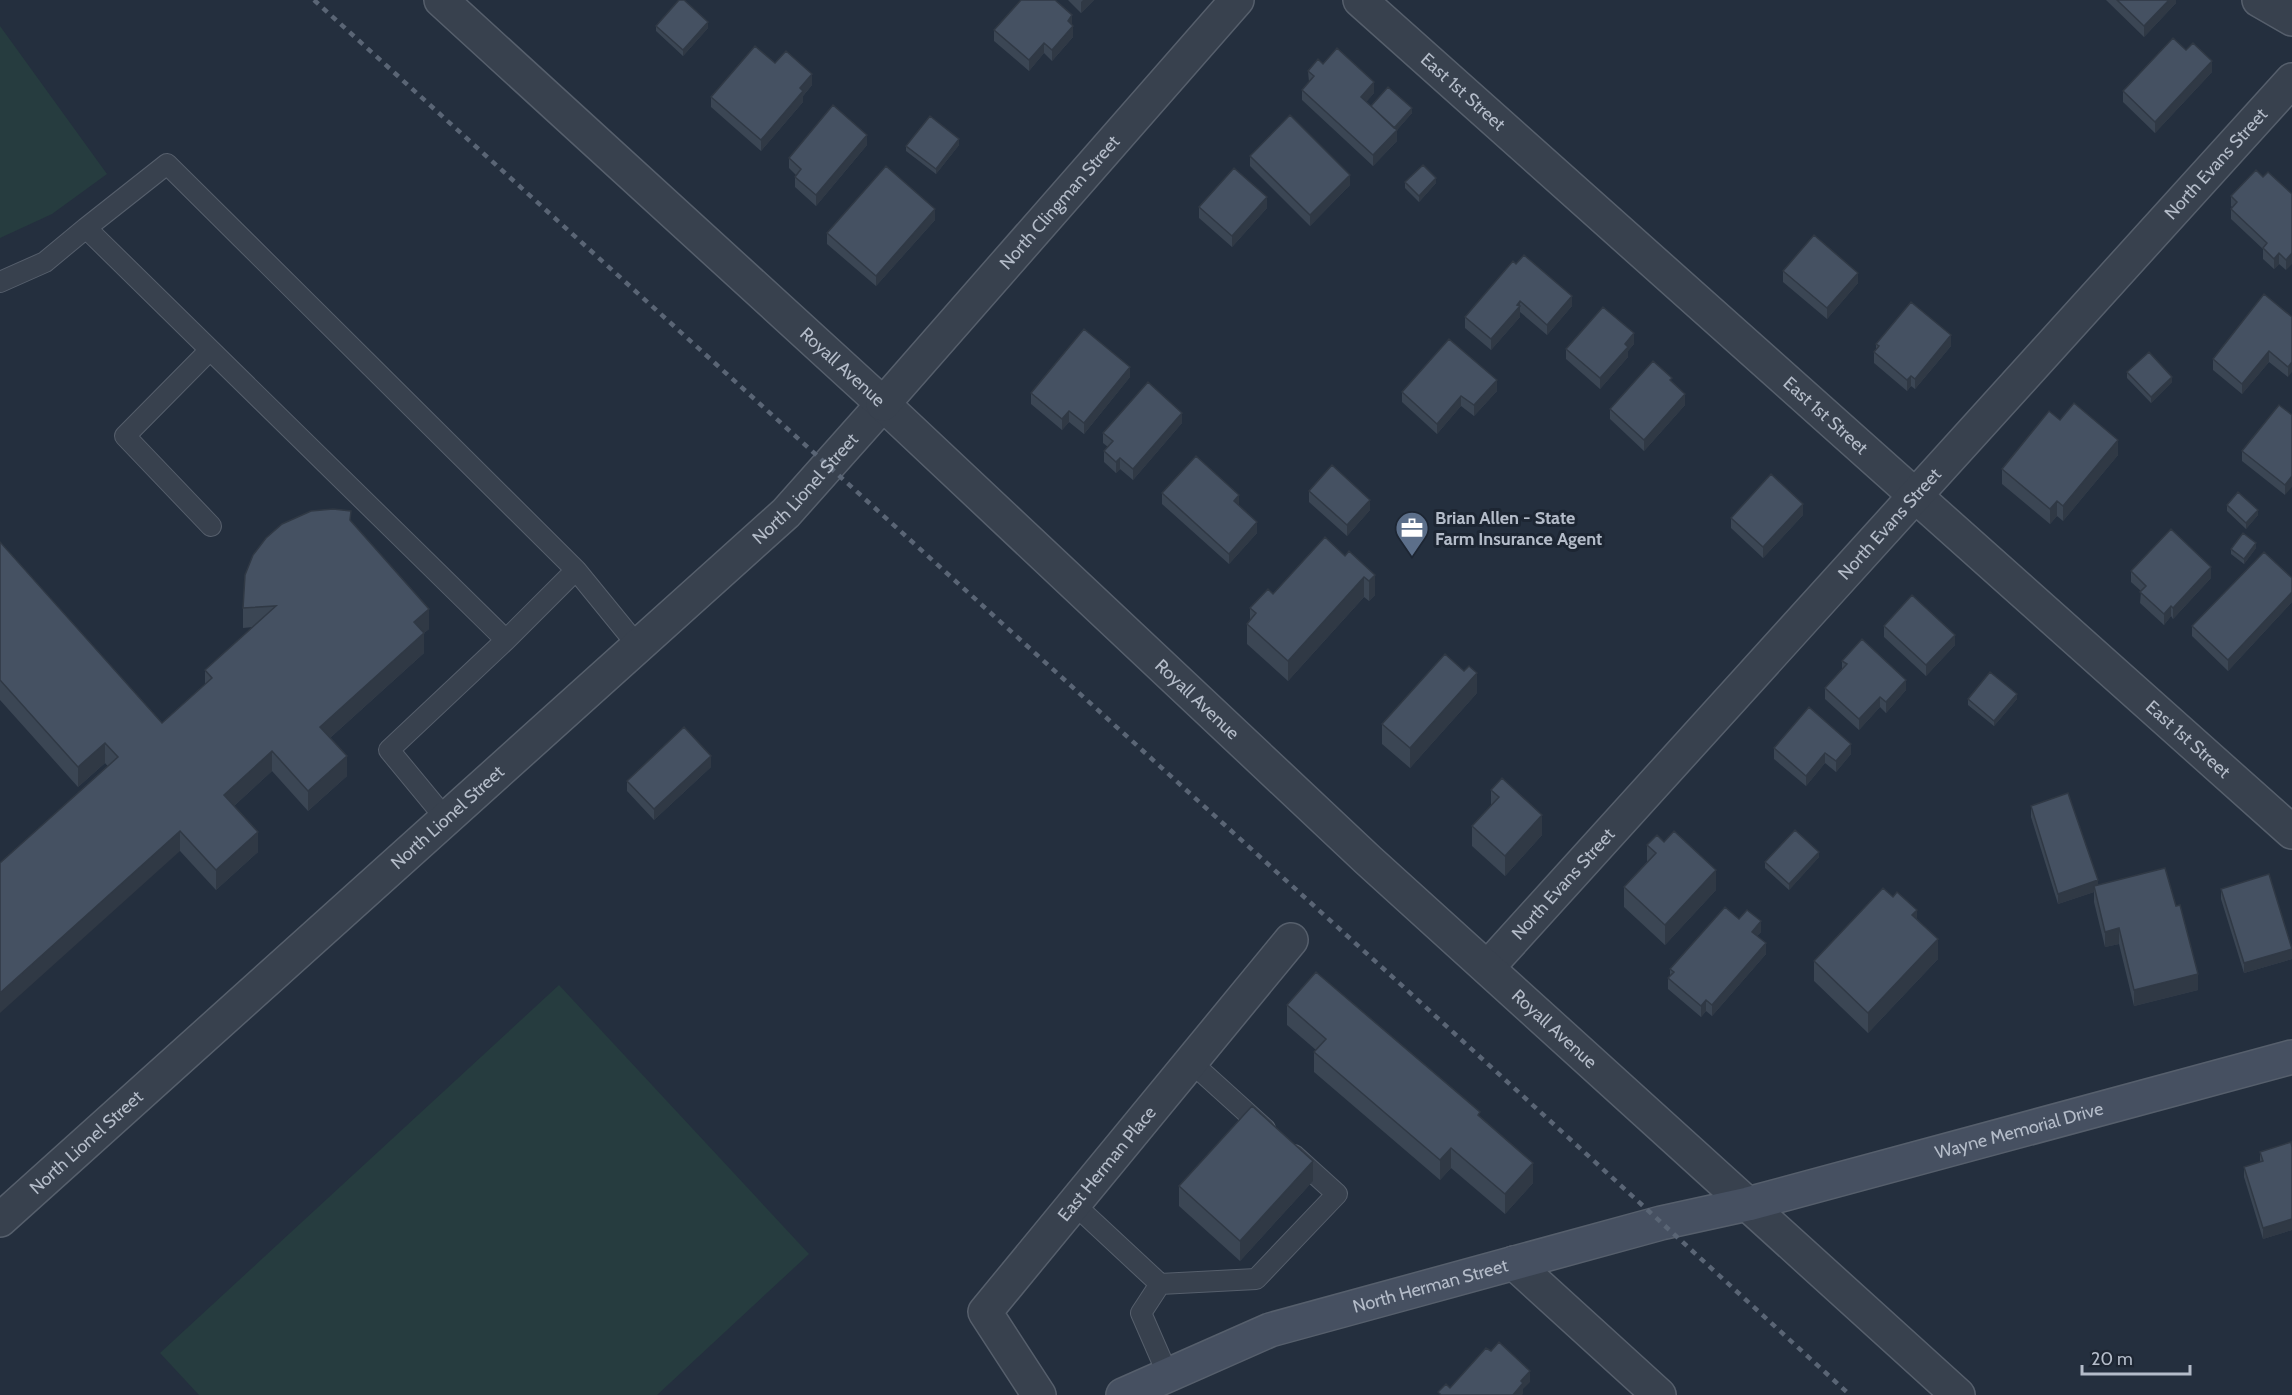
<svg xmlns="http://www.w3.org/2000/svg" width="2292" height="1395" viewBox="0 0 2292 1395" font-family="Cabin,sans-serif">
	<rect width="100%" height="100%" fill="#242f3e"/>
	<path fill="#263c3f" d="M0,26L107,174L52,214L0,238Z
		M559,985L809,1254L657,1395H199L160,1353Z"/>
	<g fill="none" stroke-linecap="round" stroke-linejoin="round">
		<defs>
			<path id="service" d="M0,282L45,262L86,228
				M210,350L125,436L211,526
				M576,570L506,640L86,228L167,164L576,570L638,646
				M446,819L389,750L506,640
				M1192,1063L1265,1129
				M1074,1204L1160,1284L1256,1279L1337,1194L1294,1155
				M1160,1284L1141,1313L1168,1375"/>
			<g id="minor">
				<path id="s1" d="M1360,0L2292,832"/>
				<path d="M2259,0L2292,19"/>
				<path id="s2" d="M1488,967L2292,80"/>
				<path id="s3" d="M0,1220L786,513L883,404"/>
				<path d="M1514,1263L1659,1395"/>
				<path id="s4" d="M1039,1395L985,1312L1291,940"/>
			</g>
			<g id="tertiary">
				<path id="s5" d="M441,0L883,404L1368,860L1958,1395"/>
				<path id="s6" d="M883,404L1237,0"/>
			</g>
			<g id="secondary">
				<path id="s7" d="M1123,1395L1270,1330L1661,1223L1748,1204L2292,1057"/>
			</g>
		</defs>
		<use href="#service" stroke="#565f6c" stroke-width="22"/>
		<use href="#minor" stroke="#565f6c" stroke-width="36"/>
		<use href="#tertiary" stroke="#565f6c" stroke-width="36"/>
		<use href="#secondary" stroke="#565f6c" stroke-width="36"/>
		<use href="#service" stroke="#38414e" stroke-width="20"/>
		<use href="#minor" stroke="#38414e" stroke-width="33"/>
		<use href="#tertiary" stroke="#38414e" stroke-width="33"/>
		<use href="#secondary" stroke="#465061" stroke-width="33"/>
		<path stroke="#5a6575" stroke-width="4.5" stroke-dasharray="6 6" stroke-linecap="butt" d="M314,0L1397,981L1850,1395"/>
	</g>
	<path fill="#3b4654" d="M1068,0H1094L1081,13Z
		M2106,0H2176V3L2144,37Z
		M1072,25L1073,37L1052,61L1044,53L1029,71L994,41V30Z
		M656,26L708,28L683,56L656,31Z
		M2186,50L2212,72L2155,133L2123,102V91Z
		M775,63L812,85L803,96V102L761,151L711,107V97Z
		M1323,64L1374,93L1366,102L1371,106L1412,113L1397,130V141L1373,166L1302,100V90L1309,82L1308,71Z
		M867,145L816,206L795,187V177L796,175L789,168V158Z
		M959,145L936,174L906,151V146Z
		M1250,156L1350,185L1310,226L1250,166Z
		M2263,177L2292,194L2286,270L2279,264L2274,269L2263,259V249L2231,219V209L2232,207L2231,206V196Z
		M1405,182L1436,183L1419,202L1405,188Z
		M1199,207L1267,208L1232,247L1199,218Z
		M935,220L876,286L827,244V233Z
		M1513,261L1572,306L1547,335L1520,312V317L1491,350L1465,328V317Z
		M1783,271L1858,283L1827,319L1783,282Z
		M2292,317L2288,377L2269,362L2242,394L2213,370V359Z
		M1634,344L1628,351V357L1600,389L1566,359V349Z
		M1876,344L1951,346L1915,389L1911,386L1907,391L1874,363V352L1876,350Z
		M2127,372L2172,382L2151,403L2127,378Z
		M1130,377L1084,434L1069,422L1062,430L1031,404V393Z
		M1497,391L1474,416L1461,406L1437,434L1402,402V392Z
		M1685,405L1644,451L1610,419V409Z
		M2292,415L2285,495L2242,461V451Z
		M2060,420L2118,455L2063,521L2057,516L2050,524L2002,484V469Z
		M1182,423L1133,480L1120,469L1116,473L1104,462V451L1108,447L1103,443V433Z
		M1309,491L1370,510L1347,536L1309,502Z
		M1162,493L1239,506L1257,533L1229,564L1162,504Z
		M2227,505L2258,515L2246,529L2227,511Z
		M1803,515L1763,558L1731,528V518Z
		M351,522L429,629L424,633V653L330,738L347,776L308,811L272,771L234,806L258,852L216,890L180,851L105,763L78,787L0,700V542L162,723L205,684V670L253,627L243,628V608Z
		M2256,548L2244,564L2231,554V549Z
		M1345,556L1375,575V595L1369,601L1364,597L1288,681L1247,644V624L1250,620V608L1273,594Z
		M2131,571L2211,578L2173,619L2171,616L2164,625L2140,603L2141,591L2131,582Z
		M2292,578V602L2228,671L2192,636V626Z
		M1884,626L1955,645L1926,676L1884,637Z
		M1842,661L1906,690L1886,713L1880,707L1859,730L1825,699V688L1842,669Z
		M1477,693L1410,768L1382,744V724Z
		M1968,699H2017L1994,726L1968,705Z
		M1774,748L1851,754L1836,772L1825,763L1806,786L1774,759Z
		M711,767L654,820L627,791V781Z
		M1491,790L1542,835L1505,876L1472,846V826L1491,806Z
		M2031,806L2098,885L2198,990L2134,1006L2119,944L2105,947L2094,902V892L2058,904L2031,817Z
		M1647,845L1716,890L1665,945L1624,907V887L1647,862Z
		M1819,857L1789,890L1765,868V862Z
		M2221,889L2292,959L2244,973L2221,899Z
		M1739,919L1761,932L1757,936L1766,954L1712,1016L1706,1011L1701,1017L1668,989V978L1670,976V969Z
		M1917,919L1938,959L1868,1033L1814,981V961Z
		M1287,1005L1533,1183L1505,1214L1451,1168L1440,1180L1314,1072V1052L1316,1050L1287,1025Z
		M2292,1147V1230L2263,1239L2244,1177V1167L2260,1162V1152Z
		M1313,1181L1240,1261L1179,1206V1186Z"/>
	<path fill="#303945" d="M1083,0H1094L1081,13V2Z
		M2169,0H2176V3L2144,37V26Z
		M1072,15V26L1068,21Z
		M708,22V28L683,56V50Z
		M1073,26V37L1052,61V50Z
		M1044,43V53L1029,71V60Z
		M2212,61V72L2155,133V122Z
		M812,74V85L803,96V102L761,151V140L800,88Z
		M1374,82V93L1361,108V97Z
		M1412,108V113L1397,130V141L1373,166V155L1392,130Z
		M867,135V145L816,206V195Z
		M959,139V145L936,174V169Z
		M1350,175V185L1310,226V215Z
		M1436,178V183L1419,202V196Z
		M1267,197V208L1232,247V236Z
		M935,209V220L876,286V276Z
		M2279,253V264L2274,269V259Z
		M2292,253V264L2286,270V260Z
		M1858,273V283L1827,319V308Z
		M1572,296V306L1547,335V325Z
		M1520,301V317L1491,350V339Z
		M1634,333V344L1628,351V357L1600,389V378L1625,344Z
		M1951,335V346L1915,389V379Z
		M2269,351V362L2242,394V384Z
		M2292,362V372L2288,377V367Z
		M1130,367V377L1084,434V423Z
		M1911,376V386L1907,391V380Z
		M2172,377V382L2151,403V397Z
		M1497,380V391L1474,416V405Z
		M1685,394V405L1644,451V440Z
		M1461,396V406L1437,434V424Z
		M1069,411V422L1062,430V419Z
		M1182,413V423L1133,480V469Z
		M2118,440V455L2063,521V506Z
		M1120,458V469L1116,473V462Z
		M2292,476V487L2285,495V485Z
		M1239,495V506L1234,501Z
		M1370,500V510L1347,536V525Z
		M2057,501V516L2050,524V509Z
		M1803,504V515L1763,558V547Z
		M2258,510V515L2246,529V523Z
		M1257,522V533L1229,564V554Z
		M2256,543V548L2244,564V559Z
		M2211,567V578L2173,619V608Z
		M1375,575V595L1369,601V581Z
		M1364,577V597L1288,681V661Z
		M2292,592V602L2228,671V660Z
		M2171,606V616L2164,625V614Z
		M429,609V629L424,633V653L320,747V727L414,622Z
		M1955,635V645L1926,676V665Z
		M1477,673V693L1410,768V748Z
		M1906,680V690L1886,713V702Z
		M2017,694V699L1994,726V721Z
		M1880,697V707L1859,730V719Z
		M105,743V763L78,787V767Z
		M1851,744V754L1836,772V761Z
		M272,751V771L224,815V795Z
		M1825,753V763L1806,786V776Z
		M347,756V776L308,811V791Z
		M711,756V767L654,820V809Z
		M1542,815V835L1505,876V856Z
		M180,831V851L0,1013V993Z
		M258,832V852L216,890V870Z
		M1819,852V857L1789,890V884Z
		M1716,870V890L1665,945V925Z
		M2098,880V891L2094,886V892L2058,904V894Z
		M1917,910V930L1912,915Z
		M1761,921V932L1752,942V932Z
		M2119,928V944L2105,947V932Z
		M1938,939V959L1868,1033V1013Z
		M1766,943V954L1712,1016V1005Z
		M2292,949V959L2244,973V963Z
		M2198,974V990L2134,1006V990Z
		M1706,1000V1011L1701,1017V1006Z
		M1451,1148V1168L1440,1180V1160Z
		M1313,1161V1181L1240,1261V1241Z
		M1533,1163V1183L1505,1214V1194Z
		M2292,1219V1230L2263,1239V1228Z
		M1530,1371V1382L1523,1389V1394L1522,1395H1513L1521,1381Z"/>
	<path fill="#455162" stroke="#303945" stroke-width="1.5" d="M679,0H684L708,22L683,50L656,26Z
		M1021,0H1055L1072,15L1068,21L1073,26L1052,50L1044,43L1029,60L994,30Z
		M2117,0H2169L2144,26Z
		M2173,38L2186,50L2193,43L2212,61L2155,122L2123,91Z
		M755,46L775,63L786,51L812,74L800,88L803,91L761,140L711,97Z
		M1337,48L1374,82L1361,97L1397,130L1373,155L1302,90L1314,76L1308,71L1318,59L1323,64Z
		M1388,87L1412,108L1394,128L1371,106Z
		M833,105L867,135L816,195L795,177L801,169L789,158Z
		M1290,115L1350,175L1310,215L1250,156Z
		M930,116L959,139L936,169L906,146Z
		M1423,165L1436,178L1419,196L1405,182Z
		M886,166L935,209L876,276L827,233Z
		M1234,168L1267,197L1232,236L1199,207Z
		M2256,170L2263,177L2268,172L2292,194V253L2286,260L2279,253L2274,259L2263,248L2267,243L2231,209L2237,202L2231,196Z
		M1814,235L1858,273L1827,308L1783,271Z
		M1524,255L1572,296L1547,325L1520,301L1517,305L1520,306L1491,339L1465,317L1513,261L1516,264Z
		M2264,294L2292,317V362L2288,367L2269,351L2242,384L2213,359Z
		M1911,302L1951,335L1915,379L1911,376L1907,380L1874,352L1879,346L1876,344Z
		M1603,307L1634,333L1625,344L1628,347L1600,378L1566,349Z
		M1084,329L1130,367L1084,423L1069,411L1062,419L1031,393Z
		M1449,339L1497,380L1474,405L1461,396L1437,424L1402,392Z
		M2149,352L2172,377L2151,397L2127,372Z
		M1653,361L1672,378L1670,380L1685,394L1644,440L1610,409Z
		M1148,382L1182,413L1133,469L1120,458L1116,462L1104,451L1113,441L1103,433Z
		M2074,403L2118,440L2063,506L2057,501L2050,509L2002,469L2049,411L2060,420Z
		M2279,405L2292,415V476L2285,485L2242,451Z
		M1196,456L1239,495L1234,501L1257,522L1229,554L1162,493Z
		M1332,465L1370,500L1347,525L1309,491Z
		M1771,474L1803,504L1763,547L1731,518Z
		M2238,492L2258,510L2246,523L2227,505Z
		M333,509L351,511L350,520L429,609L414,622L424,633L320,727L347,756L308,791L272,751L224,795L258,832L216,870L180,831L0,993V863L118,757L105,743L78,767L0,680V542L162,723L212,678L205,670L276,606L243,608L245,575L253,555L266,538L282,524L311,511Z
		M2171,529L2211,567L2173,608L2171,606L2164,614L2140,592L2146,586L2131,571Z
		M2243,533L2256,543L2244,559L2231,549Z
		M1325,537L1345,556L1349,551L1375,575L1369,581L1364,577L1288,661L1247,624L1256,613L1250,608L1268,589L1273,594Z
		M2264,552L2292,578V592L2228,660L2192,626Z
		M1912,595L1955,635L1926,665L1884,626Z
		M1862,639L1906,680L1886,702L1880,697L1859,719L1825,688L1847,664L1842,661Z
		M1445,654L1464,671L1469,666L1477,673L1410,748L1382,724Z
		M1990,672L2017,694L1994,721L1968,699Z
		M1809,707L1851,744L1836,761L1825,753L1806,776L1774,748Z
		M684,727L711,756L654,809L627,781Z
		M1502,778L1542,815L1505,856L1472,826L1499,797L1491,790Z
		M2068,793L2098,880L2058,894L2031,806Z
		M1795,830L1819,852L1789,884L1765,862Z
		M1674,831L1716,870L1665,925L1624,887L1656,853L1647,845L1657,835L1664,842Z
		M2165,868L2176,906L2180,905L2198,974L2134,990L2119,928L2105,932L2094,886Z
		M2269,874L2292,949L2244,963L2221,889Z
		M1883,888L1893,897L1897,892L1917,910L1912,915L1938,939L1868,1013L1814,961Z
		M1725,907L1739,919L1747,910L1761,921L1752,932L1766,943L1712,1005L1706,1000L1701,1006L1668,978L1674,972L1670,969Z
		M1316,972L1480,1112L1478,1115L1533,1163L1505,1194L1451,1148L1440,1160L1314,1052L1326,1039L1287,1005Z
		M1252,1106L1313,1161L1240,1241L1179,1186Z
		M2291,1142L2292,1147V1219L2263,1228L2244,1167L2263,1161L2260,1152Z
		M1499,1342L1530,1371L1521,1381L1523,1383L1513,1395H1441L1438,1392L1446,1384L1450,1388L1486,1348L1491,1351Z"/>
	<defs>
		<symbol id="office-pin" viewBox="-11 -11 22 30"><path d="M0 17L-7.5 6A9.5 9.5 0 1 1 7.5 6Z" fill="#5c6f8a" stroke="#1d2633"/><path d="M-6-3h4V-5.5h4V-3h4V5H-6ZM-1-4.5V-3h2v-1.5ZM-6 0V1H6V0Z" fill="#fff"/></symbol>
	</defs>
	<g fill-rule="evenodd">
		<use href="#office-pin" x="1393" y="509" width="38" height="52"/>
	</g>
	<g text-anchor="middle" dominant-baseline="central" stroke-width="6" stroke-linejoin="round" paint-order="stroke">
		<g font-size="18" fill="#b4bcc9" stroke="#1d2633">
			<text stroke="none"><textPath href="#s1" startOffset="138">East 1st Street</textPath></text>
			<text stroke="none"><textPath href="#s2" startOffset="1084">North Evans Street</textPath></text>
			<text stroke="none"><textPath href="#s6" startOffset="268">North Clingman Street</textPath></text>
			<text stroke="none"><textPath href="#s5" startOffset="544">Royall Avenue</textPath></text>
			<text stroke="none"><textPath href="#s1" startOffset="624">East 1st Street</textPath></text>
			<text stroke="none"><textPath href="#s3" startOffset="1088">North Lionel Street</textPath></text>
			<text stroke="none"><textPath href="#s2" startOffset="598">North Evans Street</textPath></text>
			<text stroke="none"><textPath href="#s5" startOffset="1030">Royall Avenue</textPath></text>
			<text stroke="none"><textPath href="#s1" startOffset="1110">East 1st Street</textPath></text>
			<text stroke="none"><textPath href="#s3" startOffset="602">North Lionel Street</textPath></text>
			<text stroke="none"><textPath href="#s2" startOffset="112">North Evans Street</textPath></text>
			<text stroke="none"><textPath href="#s5" startOffset="1516">Royall Avenue</textPath></text>
			<text stroke="none"><textPath href="#s7" startOffset="936">Wayne Memorial Drive</textPath></text>
			<text stroke="none"><textPath href="#s3" startOffset="116">North Lionel Street</textPath></text>
			<text stroke="none"><textPath href="#s4" startOffset="291">East Herman Place</textPath></text>
			<text stroke="none"><textPath href="#s7" startOffset="327">North Herman Street</textPath></text>
		</g>
		<g font-size="18" font-weight="bold" fill="#b4bcc9" stroke="#1d2633" text-anchor="start">
			<text x="1435" y="518">Brian Allen - State<tspan x="1435" dy="21">Farm Insurance Agent</tspan></text>
		</g>
	</g>
	<path d="M2082 1365v9h108v-9" fill="none" stroke="#b4bcc9" stroke-width="3"/>
	<text x="2091" y="1365" font-size="18" fill="#b4bcc9" stroke="#1d2633" stroke-width="4.5" paint-order="stroke">20 m</text>
</svg>
